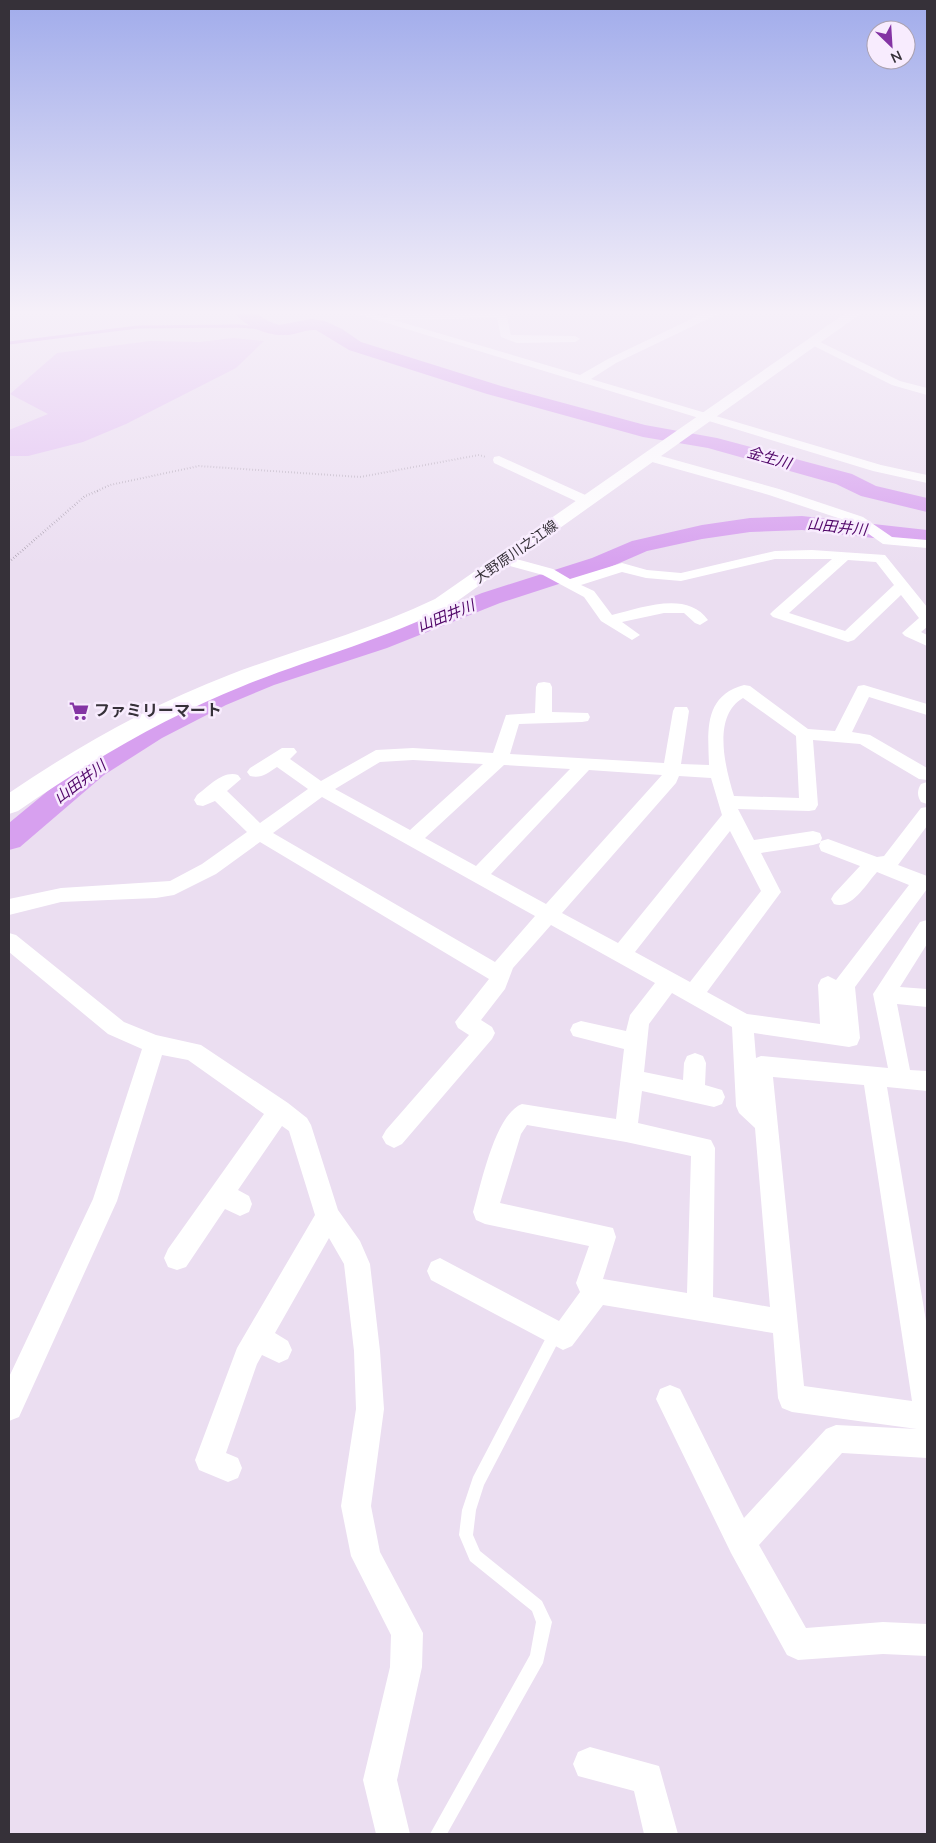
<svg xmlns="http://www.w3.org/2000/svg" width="936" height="1843" viewBox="0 0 936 1843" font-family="'Nunito Sans','Noto Sans JP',sans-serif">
	<rect width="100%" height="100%" fill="#ebdef1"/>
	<path fill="#e3c1f3" d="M233,338L264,341L236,368L126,424L83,442L28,456H9V430L48,414L10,394L57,353L150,341L200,342Z"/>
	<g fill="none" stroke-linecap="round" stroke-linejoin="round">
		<path stroke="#d7a0ef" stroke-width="3" d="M9,343L138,327L238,326L272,329"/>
		<path fill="#d7a0ef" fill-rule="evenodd" d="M233,310H251L268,321L279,325L311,319L325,321L342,329L361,342L501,386L645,425L717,438L852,474L876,486L927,498V512L861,496L836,484L708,448L643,437L487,394L349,350L316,330C306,329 296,335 285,335C267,336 241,325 233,310Z
			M802,516L927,530V544L802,530L750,532L702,539L647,551L608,568L500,603L387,648L274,685L226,705L162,738L104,775L20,847L9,850V823L84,761L142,726L206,693L256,673L369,638L482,593L592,558L632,541L702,525L750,518Z"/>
		<path stroke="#988f9d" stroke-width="2" stroke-dasharray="0.5 2.5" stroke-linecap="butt" d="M97,491L110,485L199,466L360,477L479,455L486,457"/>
		<path stroke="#988f9d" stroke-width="2.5" stroke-dasharray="0.5 2.5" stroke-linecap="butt" d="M9,562L85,496L100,490"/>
		<path fill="#fff" fill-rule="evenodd" d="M556,1326L561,1328L563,1333L484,1485L476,1510L473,1535L480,1551L542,1601L552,1622L543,1663L447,1834H430L530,1655L536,1622L532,1611L470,1561L459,1535L462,1510L473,1477L551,1328Z"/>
		<path fill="#fff" fill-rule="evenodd" d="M344,310H359L387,318L388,315L392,314L506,313L511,335L575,336L580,339L575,342L517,343L501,337L497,318L394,320L580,375L608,359L710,310H723L722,312L616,363L591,379L881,465L927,475V483L873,471Z
			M814,339L900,381L927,388V395L892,385L810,344V340Z
			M650,453L779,489L863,517L892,537L927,540V548L883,544L853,523L769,495L645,460L644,457L645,454Z
			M499,456L592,498L594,501L592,504H582L494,463L493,460L494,457Z
			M812,550L885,555L927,607V627L921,632L927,635V646L905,636L902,633L919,618L901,595L854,640L848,642L773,617L770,614L773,611L832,559H775L681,581L646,578L622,572L581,585L594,591L612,615C641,608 687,590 708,620L700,625L695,623L684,613H664L622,622L640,635L632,640L601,621L584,597L543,575L499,563L497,560L504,556L509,557L553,569L570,579L622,563L647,570L681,573L775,551ZM848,560L876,562L894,585L845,631L789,613Z
			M544,682L550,683L552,687V712L588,713L590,717L588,721L582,722L519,724L510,754L664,763L673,711L675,707H687L689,711L681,764L709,765C708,732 703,696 744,685L750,686L808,729L835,731L856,690L858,686L864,685L927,704V715L869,697L852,732L870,735L927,768V780L919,779L860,744L813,740L818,805L815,810L809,811L738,809L754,840L813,831L820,833L822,838L820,843L813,845L761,853L781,892L707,992L747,1014L820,1024L818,985L821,979L828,976L836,980L909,885L877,872C866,884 852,910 834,904L831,899L834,894L860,866L821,851L819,846L821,841L828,839L877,857L884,856L921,808L927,807V826L898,865L927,876V889L855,987L860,1038L857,1045L849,1047L754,1033L756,1058L761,1056L888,1068L873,994L920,922L927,920V944L900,987L927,989V1007L897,1004L910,1070L927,1071V1091L887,1087L927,1327V1458L842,1453L759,1545L806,1628L883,1622L927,1624V1656L883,1654L798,1660L787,1655L731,1553L656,1399L660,1389L670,1385L680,1389L744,1518L826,1429L836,1425L917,1429L792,1412L782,1408L778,1398L773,1333L603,1305L572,1346L563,1350L431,1280L427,1271L431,1262L440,1258L559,1321L580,1292L576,1283L589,1246L485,1224L476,1220L473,1212C481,1185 495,1114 522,1104L616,1119L624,1049L573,1036L570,1030L573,1024L581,1021L626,1031L630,1015L655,983L551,925L513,968L505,989L481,1020L492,1027L495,1033L492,1039L402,1144L394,1148L386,1144L382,1137L386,1130L469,1035L458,1028L455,1022L489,979L260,842L216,874L174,895L156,898L61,902L9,915V899L61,888L170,881L202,864L247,832L215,801L203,806L197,805L194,800L197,795C208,787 223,770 238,775L241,779L227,791L260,823L308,789L277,767C268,773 261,779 250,776L247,772L250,768L282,748H294L297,752L290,759L321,781L376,750L413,748L493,753L506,715L535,713L536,687L538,683ZM743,698L796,736L799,798L734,796C725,767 712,716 743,698ZM413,760L483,764L410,830L335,789L380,762ZM504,765L570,769L476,866L425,838ZM589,770L662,775L546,904L491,874ZM679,776L711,778L722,815L618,943L562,913L676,783ZM322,797L535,916L495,962L273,833ZM730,831L761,891L690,982L635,952ZM672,993L732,1027L736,1106L739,1113L755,1128L770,1307L713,1297L715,1148L711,1140L638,1123L642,1091L714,1107L722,1104L725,1097L722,1090L705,1085L706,1063L703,1056L695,1053L687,1056L684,1063L683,1080L644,1072L649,1024ZM773,1077L864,1085L912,1401L804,1386ZM527,1125L626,1142L691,1156L687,1293L603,1279L616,1237L613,1228L500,1203L521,1134Z
			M927,782V804L921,802C917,796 917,790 921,784Z
			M9,933L16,935L124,1022L156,1035L201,1045L288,1103L307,1118L311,1125L338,1210L360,1241L370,1264L380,1351L384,1409L371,1506L380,1552L423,1633L422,1667L397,1780L410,1834H376L363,1780L390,1667L391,1635L351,1556L341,1506L356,1409L354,1351L344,1264L329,1238L275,1333L288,1341L292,1350L288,1359L279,1363L262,1355L257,1364L226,1453L238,1458L242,1468L238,1478L228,1482L199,1470L195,1460L237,1348L315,1215L289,1131L282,1126L238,1190L249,1196L252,1204L249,1212L240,1216L225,1209L186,1267L177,1270L168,1267L164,1258L168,1249L264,1114L188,1060L162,1055L117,1201L19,1417L9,1421V1377L93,1199L142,1049L108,1034L9,952Z
			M590,1747L659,1766L678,1834H644L634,1791L578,1776L573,1764L578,1752Z"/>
		<path fill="#fff" fill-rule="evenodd" d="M850,310H866L449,607C383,640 312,658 243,686C163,718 89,762 18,811L9,814V793C78,746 151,705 229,675C297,649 369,631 435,599Z"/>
	</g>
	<linearGradient id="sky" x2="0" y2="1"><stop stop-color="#a1aceb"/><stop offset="0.55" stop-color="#f6f0f9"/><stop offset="1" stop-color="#f6f0f9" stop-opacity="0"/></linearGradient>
	<rect width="936" height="568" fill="url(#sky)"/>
	<defs>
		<symbol id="supermarket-bare" viewBox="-9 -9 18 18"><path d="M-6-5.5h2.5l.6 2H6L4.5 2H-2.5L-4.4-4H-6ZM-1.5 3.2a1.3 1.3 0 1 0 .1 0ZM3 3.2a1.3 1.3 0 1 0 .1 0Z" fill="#8434a4" stroke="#f8ecfe" stroke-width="2.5" paint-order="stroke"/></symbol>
	</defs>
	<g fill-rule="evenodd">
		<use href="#supermarket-bare" x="65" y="697" width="28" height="28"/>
	</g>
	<g text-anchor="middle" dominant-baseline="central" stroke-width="5" stroke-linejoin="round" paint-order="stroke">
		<g font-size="14" fill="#363139" stroke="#f8ecfe">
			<text transform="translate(516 552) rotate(-35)">大野原川之江線</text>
		</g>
		<g font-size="15" font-style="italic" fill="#500668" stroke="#f8ecfe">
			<text transform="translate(769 458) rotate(16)">金生川</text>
			<text transform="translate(837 527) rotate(6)">山田井川</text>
			<text transform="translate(446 616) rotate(-22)">山田井川</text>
			<text transform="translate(80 782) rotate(-37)">山田井川</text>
		</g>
		<g font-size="16" font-weight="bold" fill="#363139" stroke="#f8ecfe" text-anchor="start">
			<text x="94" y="711">ファミリーマート</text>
		</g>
	</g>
	<rect width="936" height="1843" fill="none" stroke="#363139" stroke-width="20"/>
	<g transform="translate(891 45) rotate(155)"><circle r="24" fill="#f8ecfe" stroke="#aaa1af"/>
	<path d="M0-4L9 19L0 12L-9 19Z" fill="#8434a4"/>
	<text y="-8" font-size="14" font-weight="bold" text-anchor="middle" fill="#363139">N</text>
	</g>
</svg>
